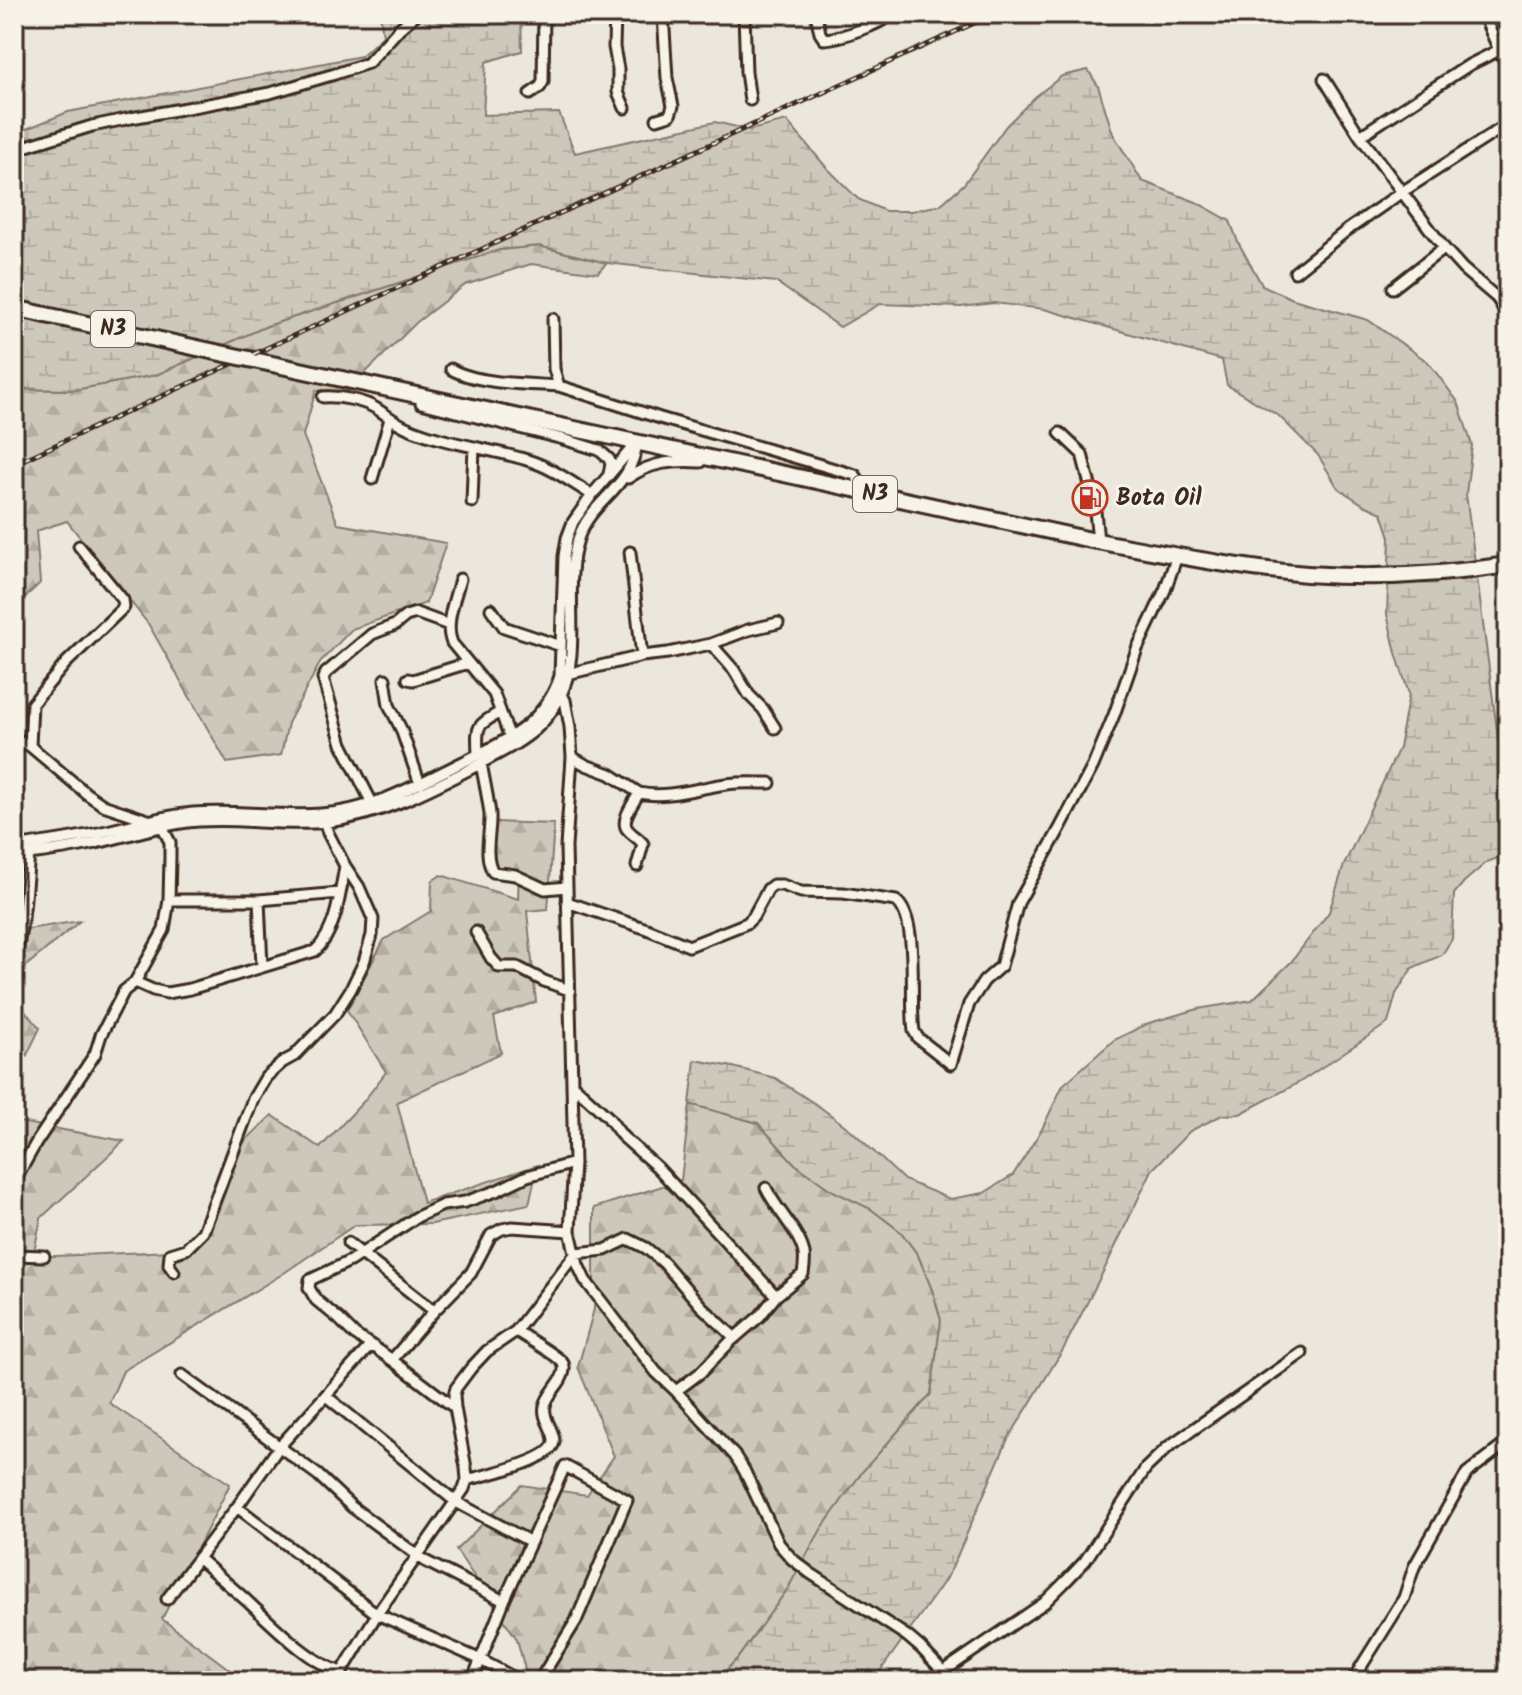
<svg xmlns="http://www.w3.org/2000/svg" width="1522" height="1695" viewBox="0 0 1522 1695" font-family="Kalam,sans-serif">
	<defs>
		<pattern id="forest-firs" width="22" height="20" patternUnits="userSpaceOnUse" patternTransform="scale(2)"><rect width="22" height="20" fill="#cec8bc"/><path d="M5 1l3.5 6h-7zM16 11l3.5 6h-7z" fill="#b2aca1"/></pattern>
		<pattern id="wetland-marsh" width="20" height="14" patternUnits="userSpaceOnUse" patternTransform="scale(2)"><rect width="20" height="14" fill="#cec8bc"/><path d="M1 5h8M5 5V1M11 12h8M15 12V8" fill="none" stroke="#b2aca1"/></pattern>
	</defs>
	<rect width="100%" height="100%" fill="#ece7dc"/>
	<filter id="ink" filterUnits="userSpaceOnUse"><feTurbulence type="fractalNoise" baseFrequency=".0125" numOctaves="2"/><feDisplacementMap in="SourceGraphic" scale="16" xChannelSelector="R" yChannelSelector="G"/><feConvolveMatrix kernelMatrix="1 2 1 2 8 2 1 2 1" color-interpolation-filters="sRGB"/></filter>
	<g filter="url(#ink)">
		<path fill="url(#forest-firs)" stroke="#84796d" stroke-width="2" d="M539,246L607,263L598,273L531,264L465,285L417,322L347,391L316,390L303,435L338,524L446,543L426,603L352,629L321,661L288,723L281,755L227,763L149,625L67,521L36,531L40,583L14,608V389L74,390L156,375L267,326L499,250Z
			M493,822L554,824L548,909L527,911L536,1002L494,1017L501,1053L397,1102L423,1203L538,1165L529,1204L432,1224L355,1225L281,1275L123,1371L109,1403L230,1484L162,1619L245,1681H27L14,1665V1121L124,1141L41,1218L33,1257L194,1250L242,1144L272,1115L320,1148L363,1102L386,1072L347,1010L384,940L431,911L432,881L441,875L518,899L519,872L495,871Z
			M80,921L14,976V931Z
			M14,999L40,1028L14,1082Z
			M690,1104L758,1123L795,1164L831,1190L871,1209L901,1232L918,1255L933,1292L941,1320L931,1394L863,1471L822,1528L787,1590L737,1659L716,1681H528L517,1639L456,1550L522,1485L587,1495L614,1456L578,1367L594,1309V1208L681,1180Z"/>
		<path fill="url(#wetland-marsh)" stroke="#84796d" stroke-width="2" d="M380,14H521L522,51L486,62L483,115L559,113L575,153L715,122L750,130L787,121L826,167L858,199L885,211H912L940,205L964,184L1006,126L1035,97L1062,76L1088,70L1098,86L1113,134L1142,181L1196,202L1230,221L1238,242L1262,285L1293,299L1368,320L1428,362L1458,402L1472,445L1466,494L1502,768L1508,767V854L1487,862L1464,882L1454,894L1452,939L1442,955L1412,968L1396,994L1388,1023L1300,1082L1240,1114L1222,1115L1190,1131L1152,1170L1105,1268L1064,1348L1007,1441L952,1568L941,1586L873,1681H716L737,1659L787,1590L822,1528L863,1471L931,1394L941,1320L933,1292L918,1255L901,1232L871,1209L831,1190L795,1164L758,1123L690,1104L695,1060L733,1067L775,1078L820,1107L852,1131L904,1180L950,1199L984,1193L1013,1175L1042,1129L1063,1085L1114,1040L1149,1023L1198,1009L1252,1000L1291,962L1329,912L1344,865L1399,748L1409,694L1396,653L1387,614L1390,537L1382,513L1364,505L1338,488L1318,455L1279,416L1227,385L1222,360L1044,309L994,303L961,307L880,304L840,327L776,282L607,263L539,246L499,250L267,326L156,375L74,390L14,389V134L68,112L361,56L383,36Z"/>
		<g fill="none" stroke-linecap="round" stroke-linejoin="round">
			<defs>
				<path id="minor" d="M615,14L614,47L618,69V92L625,108
					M744,14L746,72L750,100
					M816,14L820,33L824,39C842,38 878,25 892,14
					M1483,14L1499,50L1508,66
					M1324,79L1360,136L1444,248L1463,269L1497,298L1508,316
					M530,94L540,87L543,82L544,14
					M657,119L670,115L673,106L667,78L663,14
					M1360,136L1469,65L1499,50
					M14,150L92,126L131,118L270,93L335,74L368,63L400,28L416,14
					M1295,272L1346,231L1402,192L1508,124
					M1393,288L1444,248
					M553,319L554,369L559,386L660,418L855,475L868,493
					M451,369C476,384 529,384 559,386
					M323,397C339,396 363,400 377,409C388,416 396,423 408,428C446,444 488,448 527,460C551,467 571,482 592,495
					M421,403L563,439L599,450L609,459L611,464L609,474
					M1060,433L1082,454L1094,501L1098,541
					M628,478C651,462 674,460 701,462
					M372,479L390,419
					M472,502L474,447
					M630,552L642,656
					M460,579C455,599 444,624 452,643L494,694L510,738
					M491,609L504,627L561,646
					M711,644L748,630L778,623
					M563,675L642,656L668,653L711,644L734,670L749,695L763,709L775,728
					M385,679L389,705L401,729L420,784
					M408,679L413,680L468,663
					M555,689L565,700L570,727L572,757L566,847L574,1163L570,1231L578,1265L585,1280L656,1372L676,1391L735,1456L744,1470L779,1544L792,1559L810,1573L907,1636L921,1648L952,1681
					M14,738L30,746L87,794L103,805L151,821L162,827L170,842V857L169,900L164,930L135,982L124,991L101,1035L95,1054L36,1143L18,1175L14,1188
					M30,746L32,704L66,663L124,607L123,600L79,546
					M478,754C477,725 475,727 500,712
					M572,757L586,765L610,774L639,793C668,799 697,788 726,784C741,782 756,783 770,783
					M481,763C484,780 488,797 490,814C491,833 483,855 493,872L515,875L545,889L567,887
					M372,803L342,744L323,678L326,673L372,634L395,625L406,616L416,613L449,625
					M14,847C42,843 70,839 98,833C130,826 161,816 193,813C236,810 279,817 321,814C372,811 418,784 463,762C485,751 507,741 526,726C541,713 554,695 560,676L564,556L567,538L573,522L592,495L637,442
					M14,856C38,853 62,850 86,845C118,839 149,828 181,823C230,816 278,827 327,822C379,816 427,791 474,767C495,755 518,745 536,729C546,720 555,707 561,695C583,647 562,589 578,539C591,499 632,489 637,442
					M637,866L643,844C639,838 633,836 628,830C619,821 634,803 639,793
					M169,900H259L340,893
					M259,900L262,966
					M567,902L647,929L689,946L747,923L753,917L768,889L773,885H782L801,892L843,893L896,901C920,918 909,1002 914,1031L918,1038L951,1064L969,1004L984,981L1001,966L1018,903L1059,830L1093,766L1114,715L1137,649L1165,590L1177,556
					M476,932L491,958L499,967H517L544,981L569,990
					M14,971L24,909L29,854
					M135,982L153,990L167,993L190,989L315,951C336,932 340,894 345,866
					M573,1085L608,1117L622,1136L658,1168L776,1296L760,1316L731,1341L700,1373L676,1391
					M766,1188C775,1208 801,1234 804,1254C805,1260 804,1268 803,1274L776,1296
					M348,1243L434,1311
					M14,1255L44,1256
					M174,1272L169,1265L170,1254L186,1249L203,1232L253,1099L266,1077L283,1062L294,1056L335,1014L351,989L364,962L372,935L373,919L359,887L345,866L328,833L323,817
					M371,1345L355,1335L339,1319L316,1300L309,1288L310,1280L350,1261L417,1217L443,1205L465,1202L496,1191L527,1176L574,1163
					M392,1360L455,1408
					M182,1375L318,1475L352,1507L425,1561L504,1601
					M326,1396L456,1502L531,1542
					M467,1480C484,1475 554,1461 554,1441C554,1429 542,1419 545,1406C547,1396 556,1388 561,1379C564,1373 566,1367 562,1362C559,1357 524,1336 516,1331
					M237,1507L377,1614L479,1659L520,1681
					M198,1558C214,1572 230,1586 246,1600C271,1623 310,1664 342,1672L377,1614L464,1489L467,1480L466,1468L455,1408L454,1395L456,1388L471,1368L487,1351L516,1331L576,1253L605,1250L628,1239L646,1248L664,1263L701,1306L735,1338
					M167,1599L237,1507L279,1447L371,1345L392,1360L434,1311L471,1273L491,1235L502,1229L512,1227L570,1231
					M944,1671L1044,1603L1064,1583L1085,1561L1146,1468L1168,1447L1302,1353
					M472,1681L504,1601L565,1466L627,1500L576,1621L539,1681
					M1352,1681L1404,1598L1414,1567L1467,1473L1508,1442"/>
				<path id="highway" d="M14,308L211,351
					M249,359L1091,540C1163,553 1235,568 1307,574C1374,579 1442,575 1508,565"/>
			</defs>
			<use href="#minor" stroke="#3b2a1e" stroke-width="15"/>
			<use href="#highway" stroke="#3b2a1e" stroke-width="20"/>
			<use href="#minor" stroke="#f7f3e8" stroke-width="9"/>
			<use href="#highway" stroke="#f7f3e8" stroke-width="14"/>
			<defs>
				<path id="rail" d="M14,464L994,14"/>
			</defs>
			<use href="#rail" stroke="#3b2a1e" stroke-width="5"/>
			<use href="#rail" stroke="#f7f3e8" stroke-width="2" stroke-dasharray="6" stroke-linecap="butt"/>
			<defs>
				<path id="highway-bridge" d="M211,351L249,359"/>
			</defs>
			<use href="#highway-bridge" stroke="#3b2a1e" stroke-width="20" stroke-linecap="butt"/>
			<use href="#highway-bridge" stroke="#f7f3e8" stroke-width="14"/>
		</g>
	</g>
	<defs>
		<symbol id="fuel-ring" viewBox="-11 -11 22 22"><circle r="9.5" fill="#f7f3e8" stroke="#c8321e" stroke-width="1.5"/><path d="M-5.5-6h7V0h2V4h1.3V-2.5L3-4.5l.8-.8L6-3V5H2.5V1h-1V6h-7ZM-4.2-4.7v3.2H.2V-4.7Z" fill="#c8321e"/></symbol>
	</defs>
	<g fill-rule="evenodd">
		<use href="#fuel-ring" x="1070" y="478" width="40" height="40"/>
	</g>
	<g text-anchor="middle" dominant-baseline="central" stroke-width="6" stroke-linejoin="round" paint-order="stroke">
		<g fill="#f7f3e8" stroke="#73665b" stroke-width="2">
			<rect x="91" y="311" width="44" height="36" rx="6"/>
			<rect x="853" y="476" width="44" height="36" rx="6"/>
		</g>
		<g font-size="22" font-weight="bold" fill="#3b2a1e">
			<text x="113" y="329">N3</text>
			<text x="875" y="494">N3</text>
		</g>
		<g font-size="24" font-weight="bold" fill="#3b2a1e" stroke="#f7f3e8" text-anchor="start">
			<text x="1116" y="498">Bota Oil</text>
		</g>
	</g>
	<rect width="1522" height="1695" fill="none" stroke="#f7f3e8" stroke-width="48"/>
	<rect x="24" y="24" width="1474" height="1647" fill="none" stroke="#3b2a1e" stroke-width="3" filter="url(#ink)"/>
</svg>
